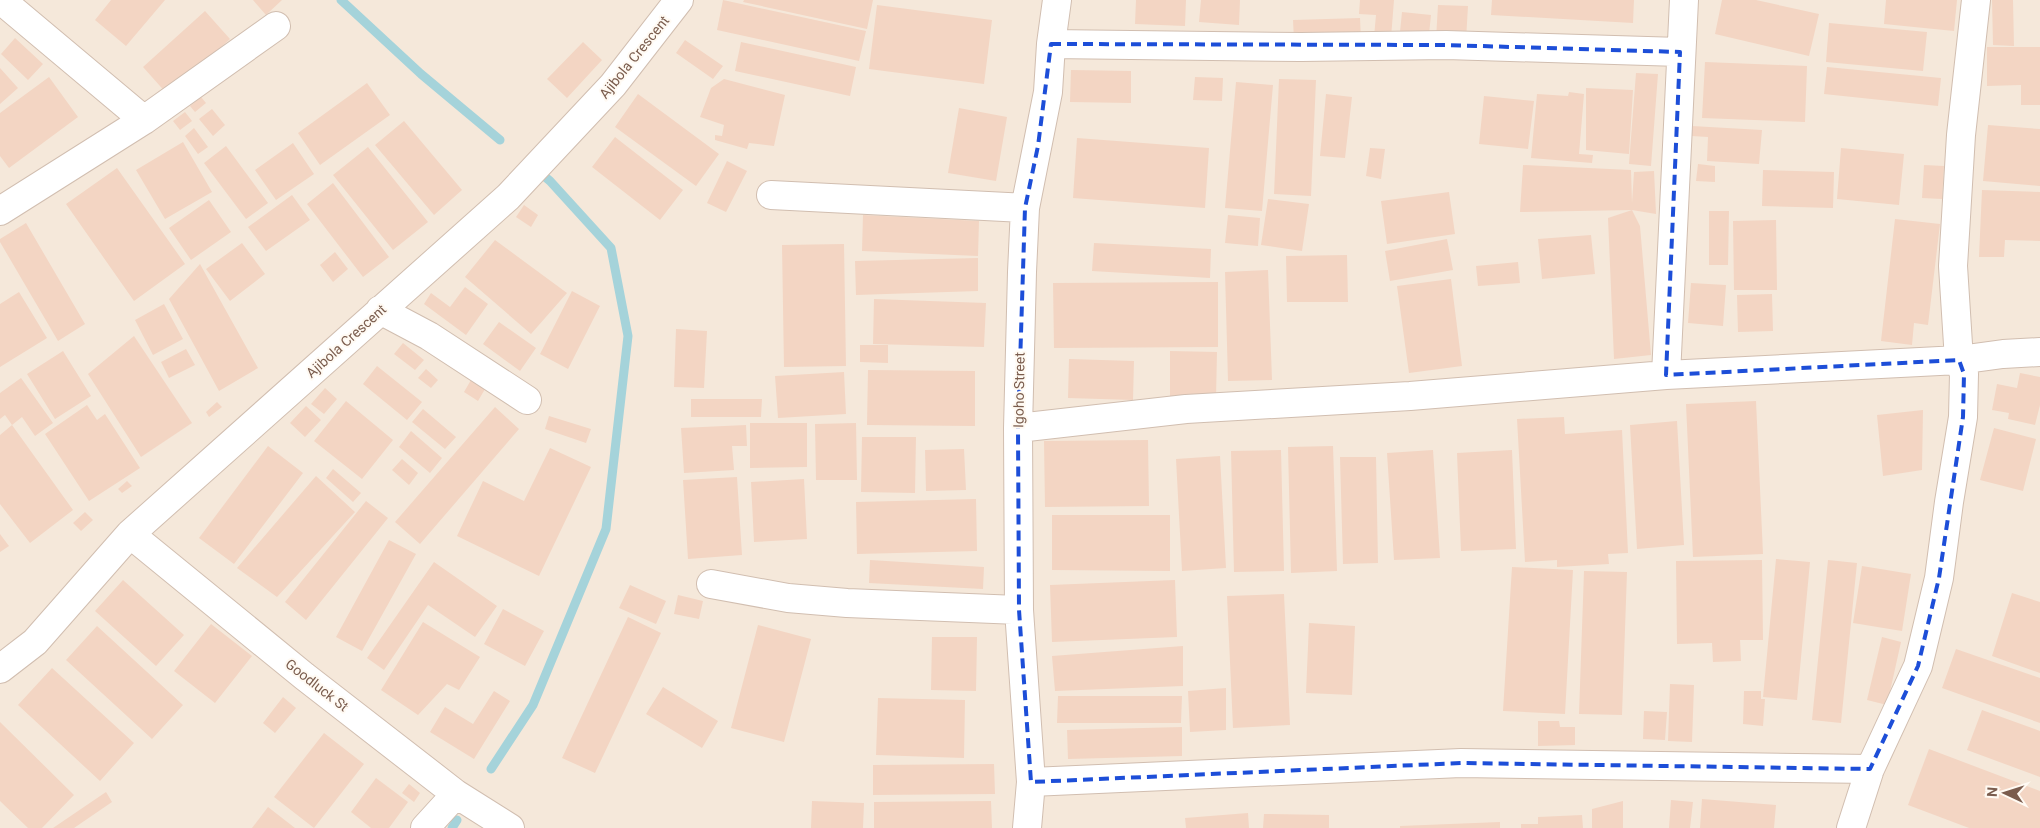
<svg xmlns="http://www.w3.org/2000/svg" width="2040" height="828" viewBox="0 0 2040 828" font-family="Roboto,sans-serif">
	<rect width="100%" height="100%" fill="#fdf6ec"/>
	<path fill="#f5e8da" d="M0,0H2040V828H0Z"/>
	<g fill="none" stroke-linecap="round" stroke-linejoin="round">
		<path stroke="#a5d3da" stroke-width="9" d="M341,0L421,74L500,140
			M491,769L533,705L606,529L628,336L611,248L550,181L538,171
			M452,828L457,820"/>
	</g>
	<path fill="#f3d5c3" d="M111,0H165L126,46L95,20Z
		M253,0H282L266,15Z
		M723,0L866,31L859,61L717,30Z
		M744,0H873L867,29L743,2Z
		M1136,0H1186L1185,26L1135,24Z
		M1201,0H1240L1239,25L1199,22Z
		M1360,0H1394L1391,38L1374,37L1376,15L1359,14Z
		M1492,0H1634L1633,23L1491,15Z
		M1722,0H1756L1819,14L1809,56L1715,34Z
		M1886,0H1957L1954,31L1884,24Z
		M1992,0H2013L2014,46L1993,45Z
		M877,5L992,20L984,84L869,69Z
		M1438,5L1468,6L1466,40L1436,39Z
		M205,11L230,39L168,95L143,67Z
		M1402,12L1431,15L1429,34L1400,32Z
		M1360,18L1361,40L1294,41L1293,20Z
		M1829,23L1927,32L1923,71L1826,62Z
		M15,38L43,64L28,80L1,54Z
		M685,40L723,66L713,79L676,53Z
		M583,42L602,60L567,98L547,79Z
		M741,42L856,67L850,96L735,71Z
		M1987,47H2040V105H2021V85L1987,86Z
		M1705,62L1807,66L1805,122L1702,118Z
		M1827,67L1941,78L1938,106L1824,94Z
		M0,68L18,88L0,104Z
		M1071,70L1131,71V103L1070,102Z
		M1636,73L1658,74L1651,166L1629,164Z
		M49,77L78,117L9,168L0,156V113Z
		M1195,77L1223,78L1222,101L1193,100Z
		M724,79L785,95L774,146L749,143L747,149L715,140V135L722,136L724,125L700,117L711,88Z
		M1279,79L1316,80L1311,196L1274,194Z
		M1236,82L1273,85L1262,211L1225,208Z
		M367,83L390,115L320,165L298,133Z
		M1586,88L1633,90L1629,154L1586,150Z
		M1569,92L1584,94L1579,154L1593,155L1592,163L1531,158L1537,94L1568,96Z
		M638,94L719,154L696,186L615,127Z
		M1326,94L1352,97L1345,158L1320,156Z
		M1484,96L1534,101L1528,149L1479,144Z
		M201,97L206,103L195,112L190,106Z
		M959,108L1007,117L996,181L948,173Z
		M212,109L225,125L213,136L199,119Z
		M185,112L192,121L180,130L173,121Z
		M404,121L462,190L434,215L375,145Z
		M1988,125L2040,129V186L1983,181Z
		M1692,126L1762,130L1759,164L1707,161L1708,137L1691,136Z
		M194,128L208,147L198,154L185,136Z
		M615,137L683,190L660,220L592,167Z
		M1077,138L1209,148L1205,208L1073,198Z
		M183,142L212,192L165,219L136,170Z
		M293,143L314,174L276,200L255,170Z
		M226,146L268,203L246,219L204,163Z
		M368,147L428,222L393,250L333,175Z
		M1370,148L1385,149L1381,179L1366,176Z
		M1841,148L1904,154L1899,205L1837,199Z
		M727,161L747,171L726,212L707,203Z
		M1698,164L1715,166V182L1696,181Z
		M1523,165L1631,170L1632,203L1634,172L1654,171L1656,214L1632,210L1520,212Z
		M1924,165L1944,166L1942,199L1922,198Z
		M117,168L185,264L134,301L66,204Z
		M1763,170L1834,172L1833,208L1762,206Z
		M333,183L389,257L363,277L307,204Z
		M1982,190L2040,192V241L2005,240L2004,257H1979Z
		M1449,192L1455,234L1387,244L1381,201Z
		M292,195L310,220L266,251L248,227Z
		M1268,199L1309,204L1302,251L1261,245Z
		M209,200L231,232L191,260L169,228Z
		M524,205L538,215L531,227L516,217Z
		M1632,210L1640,226L1651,355L1614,359L1608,218Z
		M1709,211H1729L1728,265H1709Z
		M863,215L979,221L978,256L862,251Z
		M1228,215L1260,218L1258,246L1225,243Z
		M1895,219L1940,224L1928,325L1914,323L1912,345L1881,341Z
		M1776,220L1777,290H1734L1733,221Z
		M26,223L85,324L58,341L0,242V239Z
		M1591,235L1595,274L1542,279L1538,239Z
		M1447,239L1453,270L1390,281L1385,251Z
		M495,240L567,293L531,334L465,277Z
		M242,243L265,274L230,301L206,269Z
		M1094,243L1211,249L1210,278L1092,271Z
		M844,244L846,366L784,367L782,245Z
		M335,252L348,269L333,282L320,265Z
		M1347,255L1348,302H1287L1286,256Z
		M978,258V291L856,295L855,261Z
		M1518,262L1520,283L1478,286L1476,266Z
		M200,264L258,368L219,391L169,299Z
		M1268,270L1272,380L1228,381L1225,272Z
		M1451,279L1462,366L1409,373L1397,286Z
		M1218,282V347L1054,348L1053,283Z
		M1691,283L1726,285L1723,326L1688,323Z
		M465,287L488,304L466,335L424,304L431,293L450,307Z
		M572,291L600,306L568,369L540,354Z
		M19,292L47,338L0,367V304Z
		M1772,294L1773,331L1738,332L1737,295Z
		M874,299L986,303L984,347L873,344Z
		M164,304L183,339L153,355L135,320Z
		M499,322L536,348L520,371L483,344Z
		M676,329L707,331L704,388L674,387Z
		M134,336L192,423L141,457L88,374Z
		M403,343L424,360L415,370L394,354Z
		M860,345H888V363L860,362Z
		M186,349L195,365L169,378L161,362Z
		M63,351L91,396L55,419L27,374Z
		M1170,351L1217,352L1216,398L1170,397Z
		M1069,359L1134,361L1133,400L1068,398Z
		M377,366L422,402L407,420L363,384Z
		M426,369L438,380L431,388L418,378Z
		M868,370L975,371V426L867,425Z
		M844,372L846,414L778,418L775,376Z
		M2020,373L2040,377V405L2035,425L2008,419L2009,413L1992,410L1997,384L2017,388Z
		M21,378L53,423L35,436L22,417L12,425L5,415L0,419V393Z
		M471,380L485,389L478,401L464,392Z
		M325,388L337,399L324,414L311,404Z
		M691,399H762L761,417H691Z
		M346,401L393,440L362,479L314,441Z
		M1756,401L1763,554L1693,557L1686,404Z
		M217,402L222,407L209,417L206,412Z
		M87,405L97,420L105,414L140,468L89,501L45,434Z
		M306,406L321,420L305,437L290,423Z
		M495,407L519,429L420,544L395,522Z
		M423,409L456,437L445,449L412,422Z
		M1923,410L1922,470L1883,476L1877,415Z
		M549,416L591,429L586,443L545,429Z
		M1564,417L1565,434L1622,430L1628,553L1608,554L1609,564L1557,567V560L1525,562L1517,419Z
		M1677,421L1684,545L1637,549L1630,425Z
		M750,423H807V467L750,468Z
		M856,423L857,480H816L815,424Z
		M12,425L73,510L30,543L0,504V435Z
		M746,425L747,446H732L734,470L684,473L681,428Z
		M1994,428L2036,439L2023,491L1980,480Z
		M411,431L442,458L430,473L399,447Z
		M862,437H916L915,493L861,492Z
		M1148,440L1149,506L1045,507L1044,441Z
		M268,446L303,473L234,564L199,538Z
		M1333,446L1337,571L1291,573L1288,447Z
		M550,448L591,467L539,576L457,536L483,481L524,501Z
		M964,449L966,490L926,491L925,450Z
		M1281,450L1284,571L1234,572L1231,451Z
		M1433,450L1440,558L1394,560L1387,453Z
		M1512,450L1516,549L1461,551L1457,453Z
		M1220,456L1226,568L1182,571L1176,459Z
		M1340,457H1376L1378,563L1343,564Z
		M402,459L418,473L409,485L392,470Z
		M333,469L361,493L353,502L326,478Z
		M316,476L355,512L277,597L237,568Z
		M737,477L742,555L688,559L683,480Z
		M804,479L807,539L754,542L751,482Z
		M127,481L132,486L122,493L118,489Z
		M976,499L977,551L857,554L856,502Z
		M366,501L388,518L306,620L285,602Z
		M85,512L93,520L81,531L73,523Z
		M1052,515H1170V571L1052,570Z
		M0,534L9,546L0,552Z
		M389,540L416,554L362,651L336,637Z
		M1776,559L1810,562L1797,700L1763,697Z
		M870,560L984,567L983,589L869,583Z
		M1762,560L1763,640H1740L1741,661L1713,662L1712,643L1677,644L1676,561Z
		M1828,560L1857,563L1841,723L1812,720Z
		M434,562L497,606L475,637L428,605L384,670L367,658Z
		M1862,566L1911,574L1902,631L1853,623Z
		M1512,567L1573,570L1565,714L1503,711Z
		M1584,571L1627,572L1622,715L1579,714Z
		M123,580L184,635L156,666L95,611Z
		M1175,580L1177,637L1052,642L1050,585Z
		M630,585L666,601L656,624L619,608Z
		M2012,593L2040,602V673L1992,656Z
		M1284,594L1290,725L1233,728L1227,596Z
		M678,595L703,601L699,619L674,614Z
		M503,609L544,631L525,666L484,644Z
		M628,617L661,633L595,773L562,758Z
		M423,622L480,657L459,690L447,684L418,715L381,690Z
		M1309,623L1355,626L1352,695L1306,693Z
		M211,624L252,656L215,703L174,671Z
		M758,625L811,639L784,742L731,728Z
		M97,626L183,705L152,739L66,660Z
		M932,637H977L976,691L931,690Z
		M1882,637L1901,642L1887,705L1867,700Z
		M1183,646V686L1055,691L1052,656Z
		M1956,649L2040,678V723L1942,688Z
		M52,668L134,743L100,781L18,705Z
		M1670,684L1694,685L1692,742L1668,741Z
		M663,687L718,721L702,748L646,714Z
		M1226,688V730L1190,732L1188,691Z
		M494,691L510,701L474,759L430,732L445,707L473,724Z
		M1744,691H1761V699H1765L1763,726L1743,724Z
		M1058,696H1182L1181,723H1057Z
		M283,697L296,708L275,733L263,723Z
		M878,698L965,700L964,758L876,755Z
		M1982,710L2040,731V777L1967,750Z
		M1644,711L1667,712L1665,740L1643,739Z
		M1538,721H1559L1560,727H1575V745L1538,746Z
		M0,722L74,795L42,828H28L0,801Z
		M1182,727V756L1068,759L1067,730Z
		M324,733L364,764L314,828L274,797Z
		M1929,749L2040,791V828H1969L1908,805Z
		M994,764L995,794L873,795V765Z
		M376,778L408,802L389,828H371L351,812Z
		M409,784L420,793L414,802L402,793Z
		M106,792L112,802L74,828H53Z
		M1702,799L1776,805L1774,828H1700Z
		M1671,800L1693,802L1690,828H1669Z
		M812,801L864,803L863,828H811Z
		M991,801L992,828H874V802Z
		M1623,801V828H1592V809Z
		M268,807L295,828H252Z
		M1248,813L1249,828H1186L1185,818Z
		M1264,814L1329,815V828H1263Z
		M1582,815L1583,828H1521V824H1538V817Z
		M1500,822V828H1400V826Z"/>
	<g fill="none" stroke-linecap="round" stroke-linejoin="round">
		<defs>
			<path id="minor" d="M1,0L144,120
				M1051,44L1301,47L1446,45L1680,52
				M771,195L1025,208
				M0,211L144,120L276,26
				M380,310L429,336L527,400
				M1666,375L1684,0
				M1018,428L1186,409L1410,396L1666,375L1959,360L2003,354L2040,352
				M130,534L304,676L456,794L510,828
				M711,584L788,598L847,603L1019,610
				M0,669L35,642L130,534L508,197L613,85L679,0
				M1031,782L1019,610L1018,428L1022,272L1025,208L1048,92L1051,44L1057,0
				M425,828L456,794
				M1027,828L1031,782L1461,763L1870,769
				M1851,828L1870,769L1918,666L1939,578L1949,502L1963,417L1964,374L1959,360L1953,266L1961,135L1976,0"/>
		</defs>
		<use href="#minor" stroke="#d1beb0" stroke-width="30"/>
		<use href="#minor" stroke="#fff" stroke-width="28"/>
	</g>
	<path fill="none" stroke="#1d4ed8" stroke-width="4" stroke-dasharray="10 6" stroke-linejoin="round" d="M1051,44L1446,45L1680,52L1666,375L1959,360L1964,374L1963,417L1939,578L1918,666L1870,769L1461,763L1031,782L1019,610L1018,428L1025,208L1038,146Z"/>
	<g text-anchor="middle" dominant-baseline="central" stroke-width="4" stroke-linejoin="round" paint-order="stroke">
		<g font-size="14" fill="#7a5c4d" stroke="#fffaf3">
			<text transform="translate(634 57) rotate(-51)">Ajibola Crescent</text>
			<text transform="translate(346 341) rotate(-42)">Ajibola Crescent</text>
			<text transform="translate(1019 390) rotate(-89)">Igoho Street</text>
			<text transform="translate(317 685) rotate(38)">Goodluck St</text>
		</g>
	</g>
	<g transform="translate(2005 793) rotate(274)" stroke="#fffaf3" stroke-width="4" paint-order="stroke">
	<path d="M0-4L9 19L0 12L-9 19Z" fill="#7a5c4d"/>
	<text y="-8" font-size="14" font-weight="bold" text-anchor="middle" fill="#7a5c4d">N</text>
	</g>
</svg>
